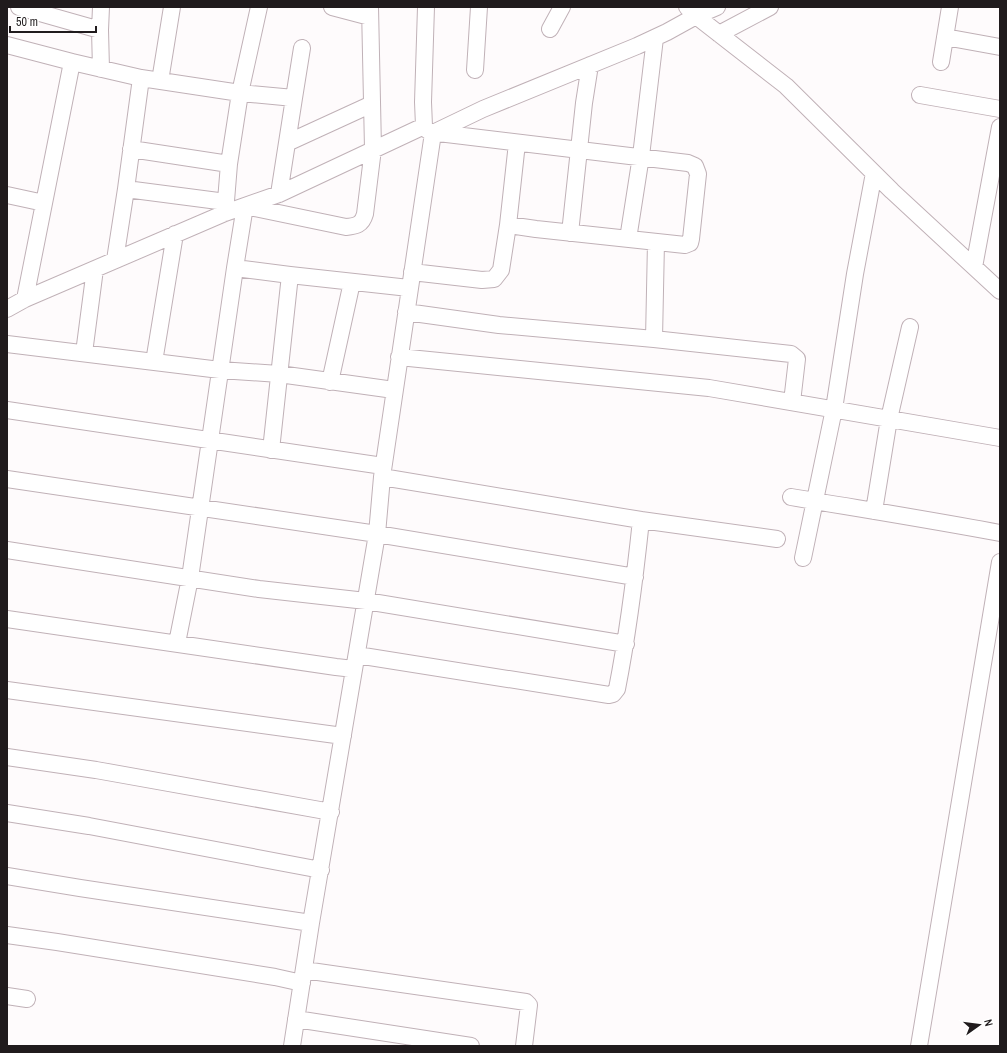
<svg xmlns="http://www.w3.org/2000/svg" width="1007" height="1053" viewBox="0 0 1007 1053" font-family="'Archivo Narrow',sans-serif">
	<rect width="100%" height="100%" fill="#fefbfc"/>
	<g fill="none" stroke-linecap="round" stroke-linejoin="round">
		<defs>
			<path id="minor" d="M19,7L100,30L101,7
				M332,7L370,17
				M687,7L696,16L786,86L892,191L1000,291
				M550,29L562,7
				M100,30L101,69
				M719,34L770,7
				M945,37L1000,47
				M7,45L72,62
				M941,62L950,7
				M475,70L479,7
				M160,81L172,7
				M920,95L1000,109
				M294,98L302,48
				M433,133L483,109L637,46L667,32L696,16L717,7
				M287,143L372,104
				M131,149L229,164
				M126,189L226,202
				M7,195L44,203
				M225,213L229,164L240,93L259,7
				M508,225L517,143
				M570,233L584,103L590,65
				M628,239L641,156L655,38
				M115,260L126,189L141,78L240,93L294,98L279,194
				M974,267L1000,127
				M235,268L290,275L409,288
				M412,272L482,280L494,279L501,270L508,225L536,229L685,245L690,243L691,239L698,174L695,166L688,163L430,132L426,129L424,126L423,102L426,7
				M25,299L72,62L141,78
				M7,309L25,299L225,213L279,194L424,126
				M406,312L499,325L654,339L791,354L797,359L792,402
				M654,339L656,242
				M7,344L220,370L279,374L394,390
				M84,353L95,269
				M399,357L709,388L1000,438
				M154,362L175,234
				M330,382L352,282
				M7,410L383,466
				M271,450L290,275
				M7,479L377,534L635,577
				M791,497C861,509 931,520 1000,533
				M874,511L889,419L910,327
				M641,520L777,539
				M7,550L259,589L366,601L626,644
				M803,558L834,409L855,274L874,173
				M7,619C117,636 226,650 336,667L354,669
				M177,643L190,578L235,268L245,206L346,227C356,226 362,225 365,214L373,149L370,7
				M357,655L609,695L613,694L617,689C628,633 635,577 641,520L382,477
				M7,690L343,736
				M7,757L96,770L331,812
				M7,813L89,826L321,870
				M7,876L80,888L311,923
				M7,935L57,942L275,977L302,983
				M304,970L526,1002L529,1005L524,1046
				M7,996L27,999
				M296,1019L471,1046
				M292,1046L311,923L377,534L382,477L433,133
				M919,1046L1000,562"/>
		</defs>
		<use href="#minor" stroke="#c0b1b7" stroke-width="18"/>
		<use href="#minor" stroke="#fff" stroke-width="16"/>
	</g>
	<rect width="1007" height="1053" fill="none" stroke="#201b1d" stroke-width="16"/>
	<g transform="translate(979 1025) rotate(76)" stroke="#ffffff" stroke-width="3" paint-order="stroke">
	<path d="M0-3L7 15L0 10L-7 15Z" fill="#201b1d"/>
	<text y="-6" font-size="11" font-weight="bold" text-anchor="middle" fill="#201b1d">N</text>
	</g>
	<path d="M10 26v6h86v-6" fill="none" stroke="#201b1d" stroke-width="2"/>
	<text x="16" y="26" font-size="12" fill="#201b1d" stroke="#ffffff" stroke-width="3" paint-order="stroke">50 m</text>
</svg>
